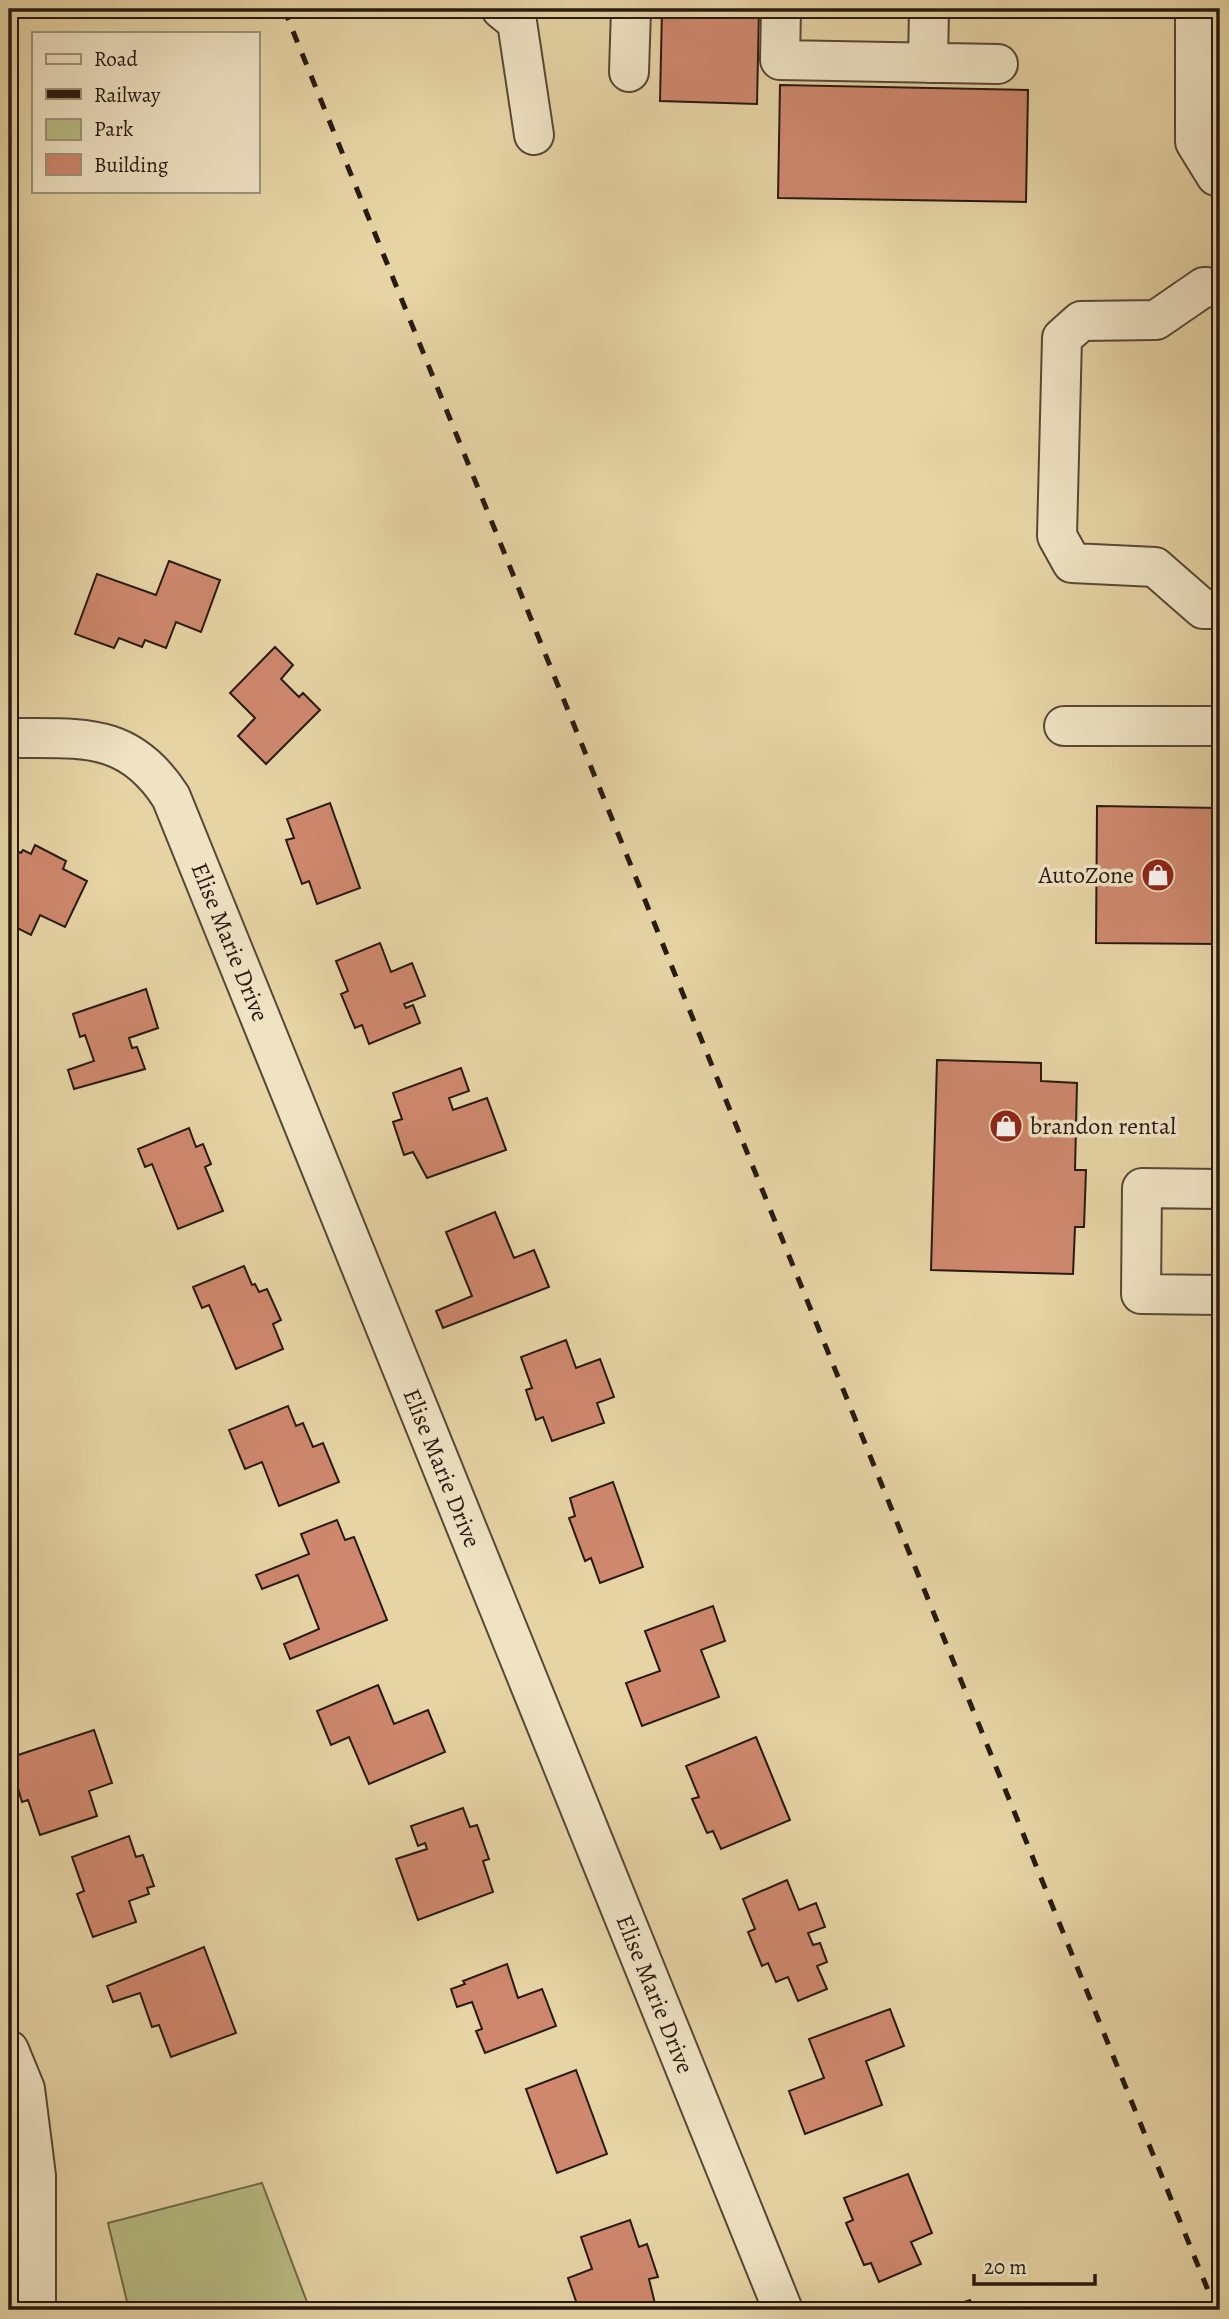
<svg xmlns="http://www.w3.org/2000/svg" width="1229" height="2319" viewBox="0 0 1229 2319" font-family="Alegreya,serif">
	<rect width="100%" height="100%" fill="#e6d4a5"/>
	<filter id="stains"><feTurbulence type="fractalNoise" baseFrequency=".00286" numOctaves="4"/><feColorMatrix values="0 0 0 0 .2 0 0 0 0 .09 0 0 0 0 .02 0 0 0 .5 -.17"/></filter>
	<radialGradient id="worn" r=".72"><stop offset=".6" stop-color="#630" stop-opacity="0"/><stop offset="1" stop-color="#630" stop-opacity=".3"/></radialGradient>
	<path fill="#b8bc83" stroke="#706b4a" stroke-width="2" d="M262,2183L310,2310H129L108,2223Z"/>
	<path fill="#cf886e" stroke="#281a11" stroke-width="2" d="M662,9H759L757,104L660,101Z
		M780,85L1028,90L1026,202L778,198Z
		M1220,309V591H1213Z
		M169,561L220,580L201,632L176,622L166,648L145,640L142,647L119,638L114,648L75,634L97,574L156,595Z
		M9,574H13L12,619H9Z
		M275,647L293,665L281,679L299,697L303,693L320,710L266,764L238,736L255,718L230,693Z
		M330,803L360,888L317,904L309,881L302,884L286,840L294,838L287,819Z
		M1097,806L1220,808V944L1096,943Z
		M35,845L66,861L63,869L87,881L65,927L40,915L31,935L9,924V847L21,853L23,850L31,854Z
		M380,943L391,972L412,963L425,996L404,1004L406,1008L413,1005L420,1023L369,1044L362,1025L355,1028L341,994L348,991L336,961Z
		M146,989L158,1028L129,1038L132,1048L137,1047L145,1069L74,1089L68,1070L94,1061L85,1035L80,1037L73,1014Z
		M937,1060L1041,1063V1081L1077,1083L1075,1170H1086L1084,1227H1075L1073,1274L931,1270Z
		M461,1068L469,1091L449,1098L453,1110L487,1098L506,1150L427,1178L413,1152L404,1155L393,1122L402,1119L393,1093Z
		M189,1128L196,1147L203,1144L211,1164L205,1167L223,1211L178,1229L152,1164L145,1167L138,1149Z
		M495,1212L514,1258L534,1250L549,1287L443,1328L436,1311L472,1296L446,1232Z
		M244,1266L252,1285L255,1284L259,1292L267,1289L281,1320L273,1324L283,1349L236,1369L209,1305L202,1308L193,1287Z
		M566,1340L576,1368L600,1359L614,1397L597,1403L604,1423L552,1441L543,1417L536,1420L526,1390L532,1388L521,1357Z
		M288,1406L296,1426L303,1423L313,1447L323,1443L339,1482L279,1506L262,1462L245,1469L229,1430Z
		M613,1482L643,1567L600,1583L591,1558L585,1561L569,1518L575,1516L570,1498Z
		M337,1520L345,1540L354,1537L387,1620L290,1659L284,1644L319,1629L298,1575L262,1589L256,1575L309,1554L301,1534Z
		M713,1606L725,1641L701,1650L719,1697L642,1726L626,1683L660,1671L645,1631Z
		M9,1644L18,1664L9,1668Z
		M378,1685L394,1724L428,1710L445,1752L369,1784L349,1737L331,1745L317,1711Z
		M94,1730L112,1783L89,1791L97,1816L40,1835L28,1800L22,1802L9,1758Z
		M756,1737L790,1820L721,1849L713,1831L707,1833L692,1799L699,1797L686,1766Z
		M463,1808L470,1827L477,1825L489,1859L483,1861L493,1892L418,1920L396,1859L427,1849L425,1843L418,1846L411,1826Z
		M129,1836L136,1857L143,1855L154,1886L147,1888L149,1894L129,1901L136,1922L93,1937L77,1894L84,1891L72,1857Z
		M787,1880L799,1910L816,1903L825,1927L808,1933L813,1945L820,1943L827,1962L817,1966L827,1989L798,2001L788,1977L776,1982L768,1963L762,1966L748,1932L755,1929L743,1899Z
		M204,1947L236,2033L171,2057L159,2025L152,2027L140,1993L113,2002L107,1986Z
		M507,1964L518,1998L542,1989L556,2026L485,2053L476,2031L482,2029L472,2002L457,2007L451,1989L465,1984L463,1981Z
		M890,2009L904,2046L866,2061L882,2105L805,2134L789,2091L824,2078L809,2039Z
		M576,2070L607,2154L557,2173L526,2089Z
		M908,2174L932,2233L911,2242L921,2264L879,2282L871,2263L864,2265L846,2223L853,2220L844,2198Z
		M630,2220L639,2247L647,2244L658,2277L649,2279L656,2308L598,2310L596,2305L579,2310L568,2278L592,2269L581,2237Z
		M970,2300L973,2310H937L944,2309Z"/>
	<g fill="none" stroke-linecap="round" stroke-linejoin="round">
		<defs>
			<path id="minor" d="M501,9L517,22L534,135
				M781,9L780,60L998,64
				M1195,9V142L1216,176L1220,177
				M928,63L929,9
				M629,72L631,9
				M1220,288L1204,287L1156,320L1081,321L1062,338L1057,536L1072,563L1155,567L1203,609H1220
				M1064,726H1220
				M9,738C80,739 128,730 171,797L783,2310
				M1220,1189L1142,1188L1141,1294L1220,1295
				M9,2050L25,2089L36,2176V2310"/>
		</defs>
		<use href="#minor" stroke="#584836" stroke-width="42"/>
		<use href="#minor" stroke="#efe3c4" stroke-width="38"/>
		<path stroke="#281a11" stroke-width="5" stroke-dasharray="12 12" stroke-linecap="butt" d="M284,9L1216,2310"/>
	</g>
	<defs>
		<symbol id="shop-disc" viewBox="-11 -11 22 22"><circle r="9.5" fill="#8f2418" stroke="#efe3c4"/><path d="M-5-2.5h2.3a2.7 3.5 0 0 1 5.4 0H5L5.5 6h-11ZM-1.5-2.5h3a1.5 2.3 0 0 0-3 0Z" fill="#fff"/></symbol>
	</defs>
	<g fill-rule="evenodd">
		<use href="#shop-disc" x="1139" y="856" width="38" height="38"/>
		<use href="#shop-disc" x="987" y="1107" width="38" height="38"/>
	</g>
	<g text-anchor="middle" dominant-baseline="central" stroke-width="7" stroke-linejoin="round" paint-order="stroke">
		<g font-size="24" fill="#281a11" stroke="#efe3c4" text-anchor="end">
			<text x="1134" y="875">AutoZone</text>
			<text x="1030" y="1126" text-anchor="start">brandon rental</text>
		</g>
		<g font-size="24" fill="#281a11" stroke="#efe3c4">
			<text transform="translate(230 942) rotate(68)">Elise Marie Drive</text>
			<text transform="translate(442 1468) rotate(68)">Elise Marie Drive</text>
			<text transform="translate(655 1994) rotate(68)">Elise Marie Drive</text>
		</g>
	</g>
	<rect width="1229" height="2319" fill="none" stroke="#e6d4a5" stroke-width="35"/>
	<rect x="10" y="10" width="1208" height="2298" fill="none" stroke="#281a11" stroke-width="3.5"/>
	<rect x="18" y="18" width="1194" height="2284" fill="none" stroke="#281a11" stroke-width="2"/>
	<rect x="32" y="32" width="228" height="161" fill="#efe3c4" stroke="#9f937c" stroke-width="2"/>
	<rect x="46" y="54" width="35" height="10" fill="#efe3c4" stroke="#9f937c" stroke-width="2"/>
	<text x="94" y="66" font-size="21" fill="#281a11">Road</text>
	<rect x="46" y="89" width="35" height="10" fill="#281a11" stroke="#9f937c" stroke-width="2"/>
	<text x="94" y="102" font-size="21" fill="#281a11">Railway</text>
	<rect x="46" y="119" width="35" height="21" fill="#b8bc83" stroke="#9f937c" stroke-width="2"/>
	<text x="94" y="136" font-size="21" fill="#281a11">Park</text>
	<rect x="46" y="154" width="35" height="21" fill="#cf886e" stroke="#9f937c" stroke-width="2"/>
	<text x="94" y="172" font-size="21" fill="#281a11">Building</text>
	<path d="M974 2274v10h121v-10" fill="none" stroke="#281a11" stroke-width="3.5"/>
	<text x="984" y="2274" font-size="21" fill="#281a11" stroke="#efe3c4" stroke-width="5" paint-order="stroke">20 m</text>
	<rect width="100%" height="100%" filter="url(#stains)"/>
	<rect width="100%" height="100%" fill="url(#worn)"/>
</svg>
